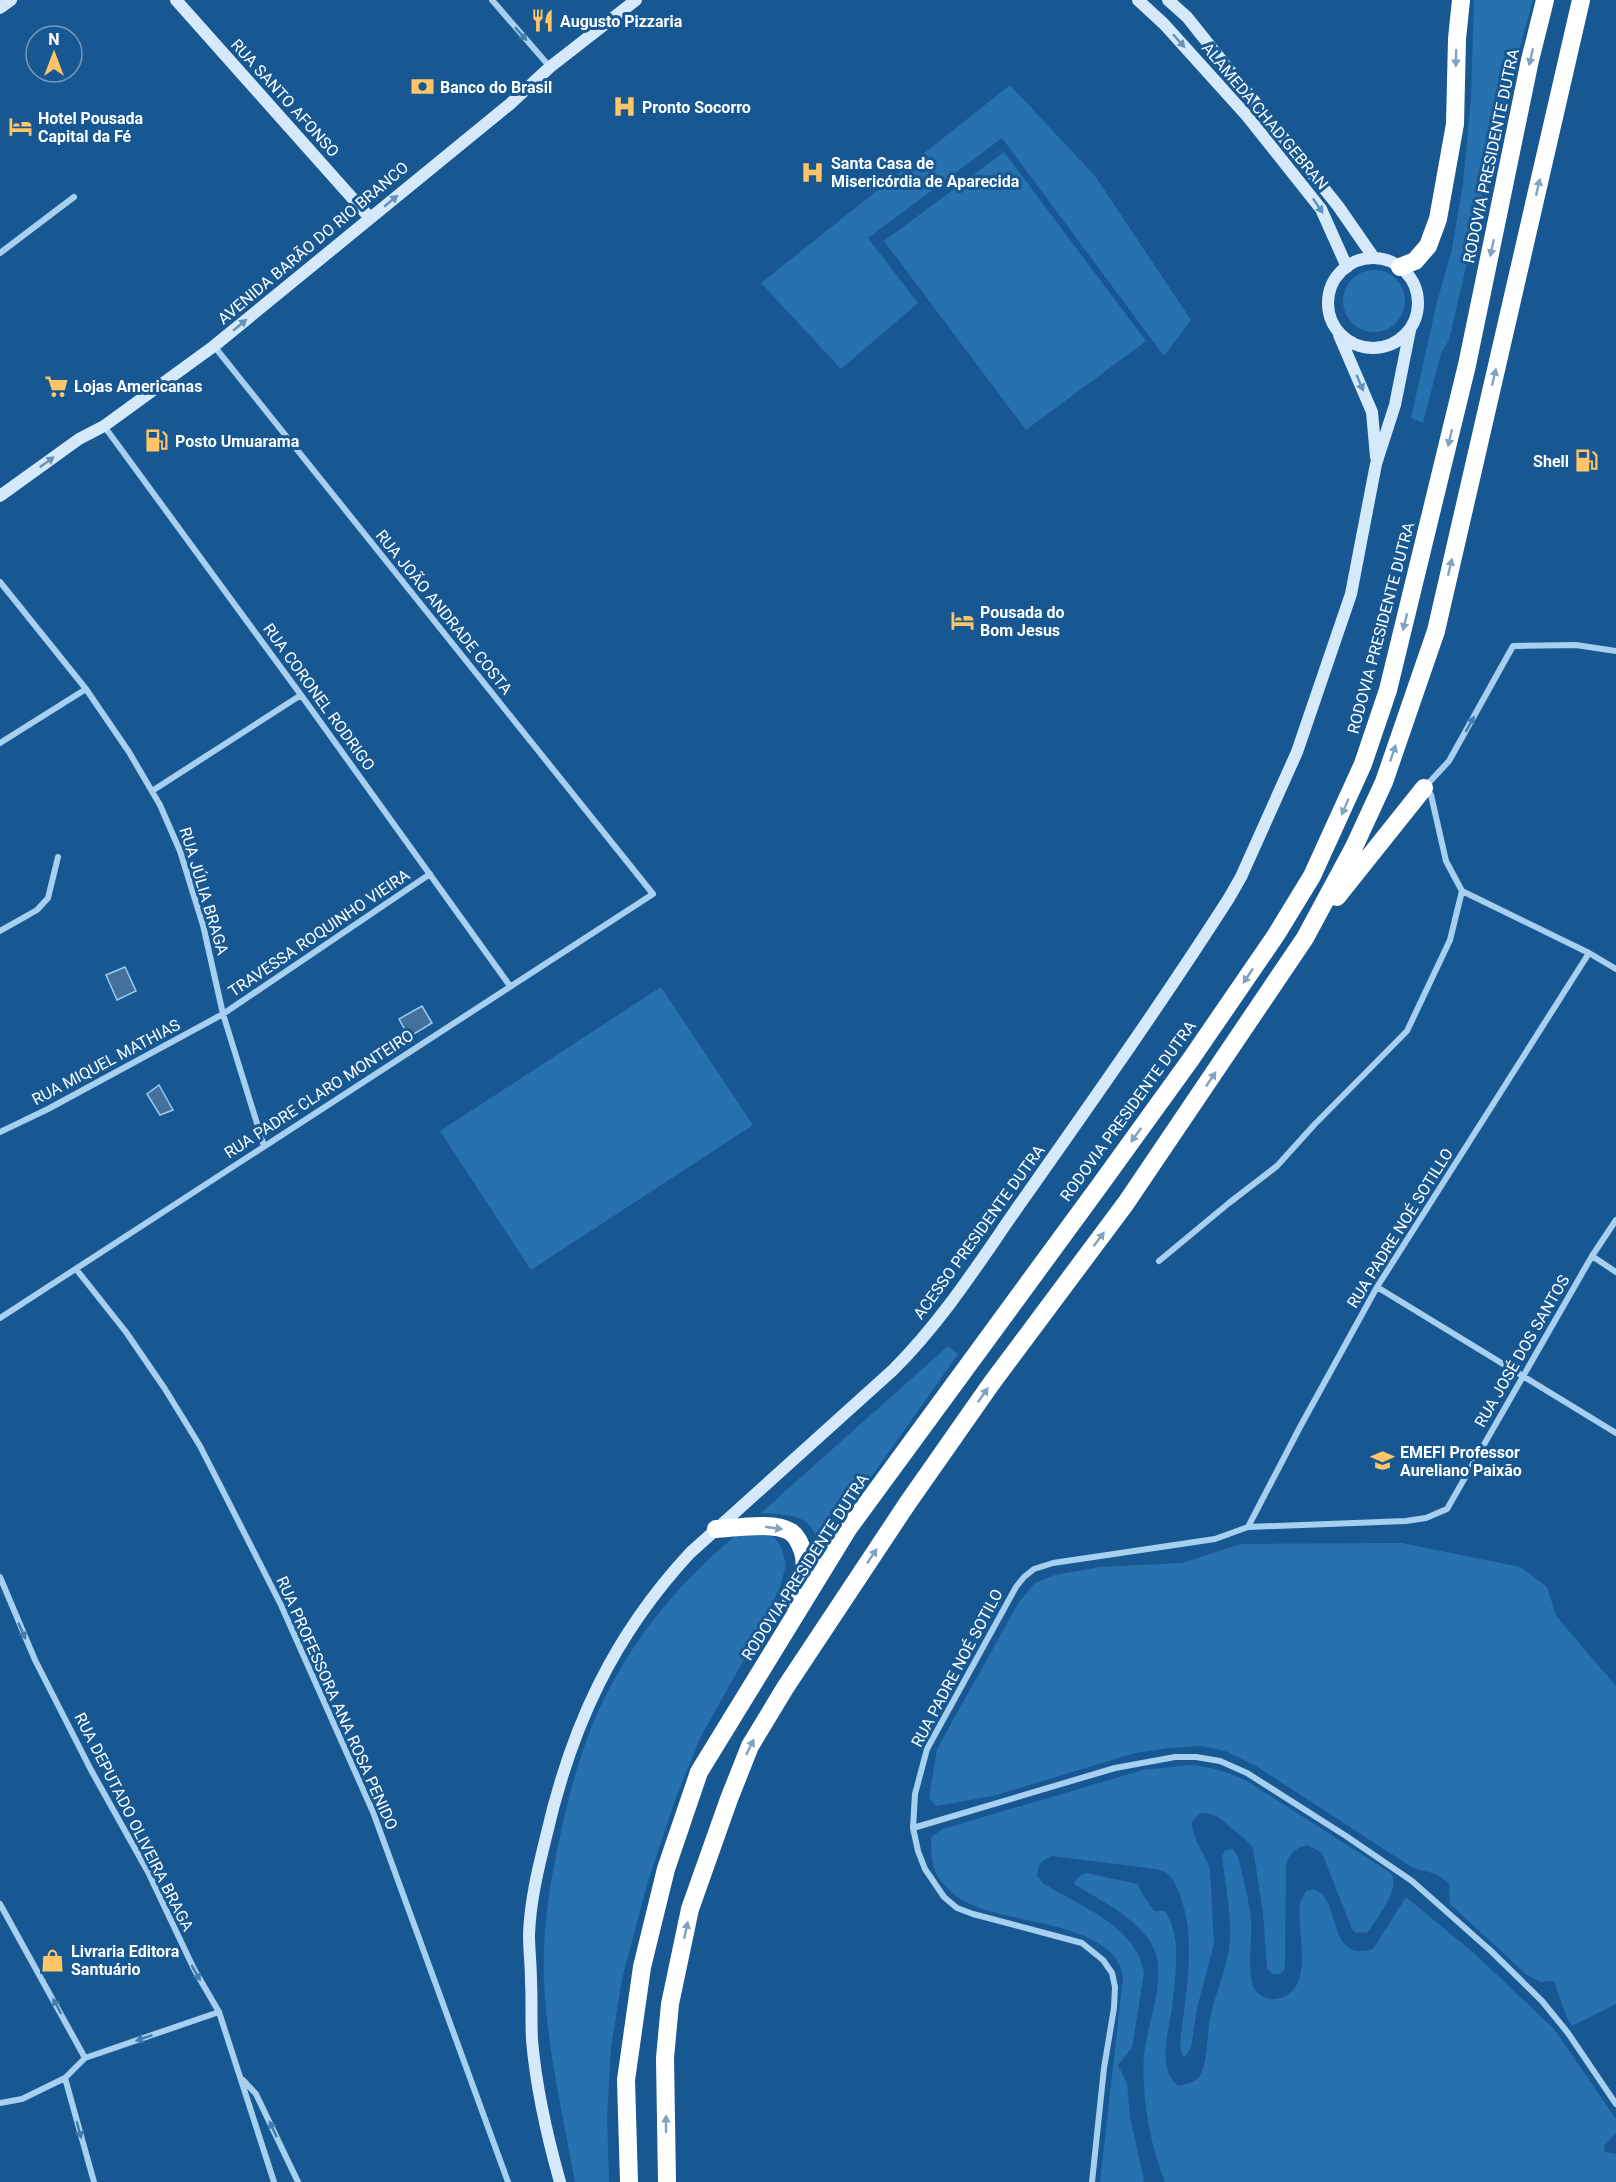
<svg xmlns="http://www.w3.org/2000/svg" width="1616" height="2182" viewBox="0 0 1616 2182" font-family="Roboto,sans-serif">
	<rect width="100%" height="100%" fill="#175892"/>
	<path fill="#2771af" d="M1474,0H1533L1502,112L1449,340L1441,353L1423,423L1411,418L1437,302L1452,249L1463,184L1471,98Z
		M1010,85L1095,176L1191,320L1164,356L1002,138L868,238L918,303L841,369L761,283Z
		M1004,152L1146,341L1026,430L884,241Z
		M1343 301a31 31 0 1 1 62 0a31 31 0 1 1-62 0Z
		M661,987L753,1125L531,1270L440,1131Z
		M948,1346L958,1354L818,1552C816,1545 816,1535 812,1528C802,1513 777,1515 761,1513Z
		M738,1534H762L774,1537L781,1547L786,1565L780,1587L754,1642L701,1736L675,1800L648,1881L622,1979L611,2048L607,2118L609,2182H575C563,2116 547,2048 544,1980C542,1930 550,1881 561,1832C567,1805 573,1779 582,1753C610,1667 668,1590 738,1534Z
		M1402,1543L1520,1567L1547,1587L1556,1616L1616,1686V2004L1572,2026L1567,2018L1554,1981L1541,1982L1527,1975L1450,1904L1449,1883L1436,1874L1413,1868L1256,1766L1225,1751L1202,1746L1169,1748L1135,1753L993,1796L936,1806L929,1798L937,1749L1019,1602L1035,1583L1055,1575L1100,1567L1182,1563L1241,1544Z
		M1191,1765C1212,1767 1228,1772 1247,1781L1391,1873C1401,1889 1377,1918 1368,1932L1356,1933L1352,1929L1322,1853L1308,1845C1295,1848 1291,1852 1286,1864L1285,1965L1284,1971L1279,1974H1273L1267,1968L1263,1913L1253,1848L1246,1840L1218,1817L1207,1813L1199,1814L1192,1822C1192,1840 1205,1852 1210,1869L1214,1944L1197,2008L1191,2048L1185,2057L1182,2055L1180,2044C1185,1996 1198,1938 1179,1893C1173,1879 1171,1872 1155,1869L1052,1856C1041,1860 1038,1864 1037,1876L1044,1884C1080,1906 1137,1926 1144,1973L1132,2048L1118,2065L1127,2083L1130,2117L1144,2180L1143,2182H1100L1123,1978C1117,1921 1007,1925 966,1902C958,1898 947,1889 941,1881C931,1869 931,1852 931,1837L943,1829L1143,1770Z
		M1233,1849L1238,1857C1243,1877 1249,1899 1251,1920C1252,1938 1247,1974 1254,1988C1258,1995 1265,1999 1273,1999C1318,1996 1296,1932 1300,1904C1301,1900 1304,1895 1306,1891L1314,1889C1316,1891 1320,1892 1322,1894C1339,1911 1331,1962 1373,1949L1406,1897L1476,1955L1554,2029L1616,2119V2133L1604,2146L1605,2152L1616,2154V2182H1165C1150,2144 1141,2096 1144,2055C1147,2023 1170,1973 1151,1943C1134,1916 1101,1901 1074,1884L1078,1877L1086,1873L1138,1884L1143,1895L1154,1911H1165C1172,1922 1175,1934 1176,1946C1177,1966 1174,1988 1172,2007C1169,2030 1156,2069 1178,2086C1186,2084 1194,2083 1199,2077C1208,2064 1207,2034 1210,2018C1215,1992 1229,1966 1230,1938C1231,1911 1225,1883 1222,1856L1225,1850Z"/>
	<path fill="#43719b" stroke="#99cbf3" stroke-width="1.5" d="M125,967L136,991L117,1000L106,975Z
		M422,1006L432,1023L409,1037L399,1019Z
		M159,1085L173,1110L160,1115L147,1094Z"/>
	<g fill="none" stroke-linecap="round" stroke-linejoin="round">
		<path stroke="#a7cff0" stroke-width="6" d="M492,0L550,67
			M0,253L74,197
			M104,426L301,695L510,986
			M0,582L86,689L129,752L160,805L180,851L203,925L223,1014L264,1146
			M1616,651L1576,645L1513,646L1449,761L1424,788L1428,790L1431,795L1446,861L1462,891L1589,953L1616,969
			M0,743L86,689
			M152,791L301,695
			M0,931L37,910L48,898L58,857
			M0,1132L48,1109L223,1014L430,874
			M1592,1256L1616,1272
			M1159,1261L1229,1203L1277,1166L1314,1125L1407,1031L1450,940L1462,891
			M76,1269L126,1332L165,1389L200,1446L281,1605L373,1812L508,2182
			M1377,1287L1616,1433
			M0,1318L653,894L214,346
			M1248,1527L1300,1427L1377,1287L1589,953
			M0,1577L35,1660L91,1770L148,1872L194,1969L219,2012L274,2182
			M913,1828L1115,1768L1175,1757H1196L1220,1761L1247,1773L1346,1836L1412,1881L1491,1951L1542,2001L1568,2033L1616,2104
			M0,1904L85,2058
			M65,2078L94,2182
			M243,2080L256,2094L298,2182
			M0,2103L22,2099L65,2078L85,2058L219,2012
			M1092,2182L1104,2068L1114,2008L1115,1987L1112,1973L1103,1960L1082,1943L973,1914L957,1908L944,1897L925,1869L918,1851L913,1828L915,1794L927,1749L1016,1587L1024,1577L1034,1569L1053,1563L1215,1539L1248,1527L1406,1521L1426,1518L1447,1509L1592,1256L1616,1220"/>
		<path stroke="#d5e9fb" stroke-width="12" d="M176,0L370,218
			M1138,0L1164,24L1247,116L1321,209L1347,267
			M1168,0L1187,17L1338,206L1374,258
			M0,8L11,0
			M1328 303a45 45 0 1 1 90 0a45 45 0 1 1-90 0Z
			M1339,335L1372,412L1376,457
			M0,496L79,439L104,426L214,346L510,104L550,67L636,0
			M560,2182C547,2136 536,2087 532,2040C531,2020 532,2000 531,1981C531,1965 529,1950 529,1935C530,1902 538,1869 546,1837C571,1727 613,1636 690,1553L893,1370C947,1316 983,1256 1027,1194C1096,1096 1165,998 1229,898L1241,877L1297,752L1351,594L1376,464L1395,405L1410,330"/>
		<path stroke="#fff" stroke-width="18" d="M1400,267L1415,261L1428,246L1438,219L1455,124L1457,39L1461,0
			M1337,897L1424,788
			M716,1529C735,1528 775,1521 791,1532C798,1537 800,1544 803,1552C808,1569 801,1586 791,1601
			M629,2182L626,2080L642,1967L666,1869L699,1772L848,1529L1100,1185L1191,1059L1276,935L1312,876L1363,764L1388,690L1467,365L1530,60L1545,0
			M667,2182L665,2058L670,2004L690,1909L729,1799L750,1746L785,1688L907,1504L991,1384L1126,1203L1305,938L1354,847L1384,782L1436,631L1581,0"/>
	</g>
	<defs><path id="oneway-solid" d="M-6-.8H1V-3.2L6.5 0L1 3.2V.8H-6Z" transform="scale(1.5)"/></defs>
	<g fill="#427cae">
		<use href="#oneway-solid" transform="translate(521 34) rotate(49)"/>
		<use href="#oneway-solid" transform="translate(1470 724) rotate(-61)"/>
		<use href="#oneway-solid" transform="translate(22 1631) rotate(66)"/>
		<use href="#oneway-solid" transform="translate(196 1973) rotate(61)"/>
		<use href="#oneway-solid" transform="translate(57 2006) rotate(-118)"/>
		<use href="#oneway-solid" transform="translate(144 2038) rotate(161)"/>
		<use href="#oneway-solid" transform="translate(273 2129) rotate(-115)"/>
		<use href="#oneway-solid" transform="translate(79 2130) rotate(75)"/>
	</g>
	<g fill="#6392bc">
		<use href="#oneway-solid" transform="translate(1179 41) rotate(48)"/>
		<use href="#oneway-solid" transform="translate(391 201) rotate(-40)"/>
		<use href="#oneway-solid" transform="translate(1318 206) rotate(56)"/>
		<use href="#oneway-solid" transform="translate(240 325) rotate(-40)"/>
		<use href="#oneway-solid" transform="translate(1360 383) rotate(67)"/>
		<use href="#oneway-solid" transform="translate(47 462) rotate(-36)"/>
	</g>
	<g fill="#7fa3c3">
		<use href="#oneway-solid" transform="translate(1531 57) rotate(103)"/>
		<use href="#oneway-solid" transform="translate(1456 58) rotate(91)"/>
		<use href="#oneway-solid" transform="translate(1538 187) rotate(-77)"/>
		<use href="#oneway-solid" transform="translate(1492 248) rotate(102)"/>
		<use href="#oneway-solid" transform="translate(1494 377) rotate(-77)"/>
		<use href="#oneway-solid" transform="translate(1450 438) rotate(103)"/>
		<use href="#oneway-solid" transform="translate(1450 567) rotate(-77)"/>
		<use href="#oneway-solid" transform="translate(1405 622) rotate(104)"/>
		<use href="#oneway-solid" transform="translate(1393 753) rotate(-71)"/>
		<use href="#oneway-solid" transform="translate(1345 807) rotate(114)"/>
		<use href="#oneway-solid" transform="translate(1248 976) rotate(124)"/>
		<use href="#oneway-solid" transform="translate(1211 1079) rotate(-56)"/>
		<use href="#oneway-solid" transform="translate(1136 1135) rotate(126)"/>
		<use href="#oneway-solid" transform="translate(1099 1239) rotate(-53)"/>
		<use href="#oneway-solid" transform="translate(983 1395) rotate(-55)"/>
		<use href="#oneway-solid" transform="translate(774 1528) rotate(8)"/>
		<use href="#oneway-solid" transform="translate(872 1556) rotate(-56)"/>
		<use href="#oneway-solid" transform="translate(750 1747) rotate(-64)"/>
		<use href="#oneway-solid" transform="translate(686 1930) rotate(-78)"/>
		<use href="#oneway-solid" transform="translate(666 2124) rotate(-90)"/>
	</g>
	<defs>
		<symbol id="restaurant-bare" viewBox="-9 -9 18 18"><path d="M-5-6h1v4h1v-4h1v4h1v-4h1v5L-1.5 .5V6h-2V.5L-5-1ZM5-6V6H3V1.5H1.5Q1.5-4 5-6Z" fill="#ffc566" stroke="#175892" stroke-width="2.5" paint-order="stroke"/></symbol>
		<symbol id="bank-bare" viewBox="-9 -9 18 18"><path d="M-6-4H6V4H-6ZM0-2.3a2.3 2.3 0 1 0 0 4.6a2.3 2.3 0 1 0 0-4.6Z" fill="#ffc566" stroke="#175892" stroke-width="2.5" paint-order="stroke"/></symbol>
		<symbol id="hospital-bare" viewBox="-9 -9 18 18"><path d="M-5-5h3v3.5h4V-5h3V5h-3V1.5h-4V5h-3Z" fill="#ffc566" stroke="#175892" stroke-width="2.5" paint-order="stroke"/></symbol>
		<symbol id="hotel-bare" viewBox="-9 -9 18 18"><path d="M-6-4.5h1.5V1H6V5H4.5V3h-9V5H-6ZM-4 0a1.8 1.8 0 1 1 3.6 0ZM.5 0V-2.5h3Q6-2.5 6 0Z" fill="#ffc566" stroke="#175892" stroke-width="2.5" paint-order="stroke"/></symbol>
		<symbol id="supermarket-bare" viewBox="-9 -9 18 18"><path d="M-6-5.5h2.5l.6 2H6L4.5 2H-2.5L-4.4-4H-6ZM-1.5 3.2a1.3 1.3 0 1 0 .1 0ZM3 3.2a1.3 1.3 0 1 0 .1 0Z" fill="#ffc566" stroke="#175892" stroke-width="2.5" paint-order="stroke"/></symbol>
		<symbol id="fuel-bare" viewBox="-9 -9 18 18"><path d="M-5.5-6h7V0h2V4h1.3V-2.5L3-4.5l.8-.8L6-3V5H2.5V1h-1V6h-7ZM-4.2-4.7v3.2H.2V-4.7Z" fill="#ffc566" stroke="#175892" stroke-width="2.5" paint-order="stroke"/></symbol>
		<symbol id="school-bare" viewBox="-9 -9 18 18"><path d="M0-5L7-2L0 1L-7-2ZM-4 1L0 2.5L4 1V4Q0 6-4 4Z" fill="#ffc566" stroke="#175892" stroke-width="2.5" paint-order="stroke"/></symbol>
		<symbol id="shop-bare" viewBox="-9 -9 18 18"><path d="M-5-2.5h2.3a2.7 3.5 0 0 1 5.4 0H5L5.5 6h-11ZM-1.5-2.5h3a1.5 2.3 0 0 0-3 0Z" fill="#ffc566" stroke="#175892" stroke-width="2.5" paint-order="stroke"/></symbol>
	</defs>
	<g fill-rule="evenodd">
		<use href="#restaurant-bare" x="526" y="4" width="33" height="33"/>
		<use href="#bank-bare" x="406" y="70" width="33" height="33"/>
		<use href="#hospital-bare" x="608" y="90" width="33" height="33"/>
		<use href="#hotel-bare" x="4" y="110" width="33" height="33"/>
		<use href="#hospital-bare" x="796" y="156" width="33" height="33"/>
		<use href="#supermarket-bare" x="40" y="370" width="33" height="33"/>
		<use href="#fuel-bare" x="140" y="424" width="33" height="33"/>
		<use href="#fuel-bare" x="1570" y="444" width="33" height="33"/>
		<use href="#hotel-bare" x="946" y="604" width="33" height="33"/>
		<use href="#school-bare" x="1366" y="1444" width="33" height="33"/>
		<use href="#shop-bare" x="36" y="1944" width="33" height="33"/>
	</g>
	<g text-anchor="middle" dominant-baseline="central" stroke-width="6" stroke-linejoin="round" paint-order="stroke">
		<g font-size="16" font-weight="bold" fill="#fff" stroke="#175892" text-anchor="start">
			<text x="560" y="21">Augusto Pizzaria</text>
			<text x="440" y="87">Banco do Brasil</text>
			<text x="642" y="107">Pronto Socorro</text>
			<text x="38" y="118">Hotel Pousada<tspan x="38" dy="18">Capital da Fé</tspan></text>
			<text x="831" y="163">Santa Casa de<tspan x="831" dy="18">Misericórdia de Aparecida</tspan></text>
			<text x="74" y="386">Lojas Americanas</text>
			<text x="175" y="441">Posto Umuarama</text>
			<text x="1569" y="461" text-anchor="end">Shell</text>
			<text x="980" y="612">Pousada do<tspan x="980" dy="18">Bom Jesus</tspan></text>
			<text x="1400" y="1452">EMEFI Professor<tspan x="1400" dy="18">Aureliano Paixão</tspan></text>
			<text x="71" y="1951">Livraria Editora<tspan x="71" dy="18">Santuário</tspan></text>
		</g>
		<g font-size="16" fill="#fff" stroke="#175892">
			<text transform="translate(285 98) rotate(48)">RUA SANTO AFONSO</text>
			<text transform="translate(1265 116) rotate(50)">ALAMEDA CHAD GEBRAN</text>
			<text transform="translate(1491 156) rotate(-78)">RODOVIA PRESIDENTE DUTRA</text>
			<text transform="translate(313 243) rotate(-40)">AVENIDA BARÃO DO RIO BRANCO</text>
			<text transform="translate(444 612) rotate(51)">RUA JOÃO ANDRADE COSTA</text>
			<text transform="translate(1381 628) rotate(-75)">RODOVIA PRESIDENTE DUTRA</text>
			<text transform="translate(319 697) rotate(54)">RUA CORONEL RODRIGO</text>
			<text transform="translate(204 891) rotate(73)">RUA JÚLIA BRAGA</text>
			<text transform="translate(319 933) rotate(-34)">TRAVESSA ROQUINHO VIEIRA</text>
			<text transform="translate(106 1062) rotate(-28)">RUA MIQUEL MATHIAS</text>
			<text transform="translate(319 1094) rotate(-33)">RUA PADRE CLARO MONTEIRO</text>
			<text transform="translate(1128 1111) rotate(-54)">RODOVIA PRESIDENTE DUTRA</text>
			<text transform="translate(1400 1228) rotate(-58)">RUA PADRE NOÉ SOTILLO</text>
			<text transform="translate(979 1232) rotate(-54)">ACESSO PRESIDENTE DUTRA</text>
			<text transform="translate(1522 1351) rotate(-60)">RUA JOSÉ DOS SANTOS</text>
			<text transform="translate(805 1567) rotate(-57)">RODOVIA PRESIDENTE DUTRA</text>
			<text transform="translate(957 1668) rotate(-62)">RUA PADRE NOÉ SOTILO</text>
			<text transform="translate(337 1703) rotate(66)">RUA PROFESSORA ANA ROSA PENIDO</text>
			<text transform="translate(134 1822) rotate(63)">RUA DEPUTADO OLIVEIRA BRAGA</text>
		</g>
	</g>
	<g transform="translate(54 54)"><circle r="28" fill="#175892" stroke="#749bbe" stroke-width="1.5"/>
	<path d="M0-4.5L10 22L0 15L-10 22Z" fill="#ffc566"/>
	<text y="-9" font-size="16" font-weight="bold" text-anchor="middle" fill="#ffffff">N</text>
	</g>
</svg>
